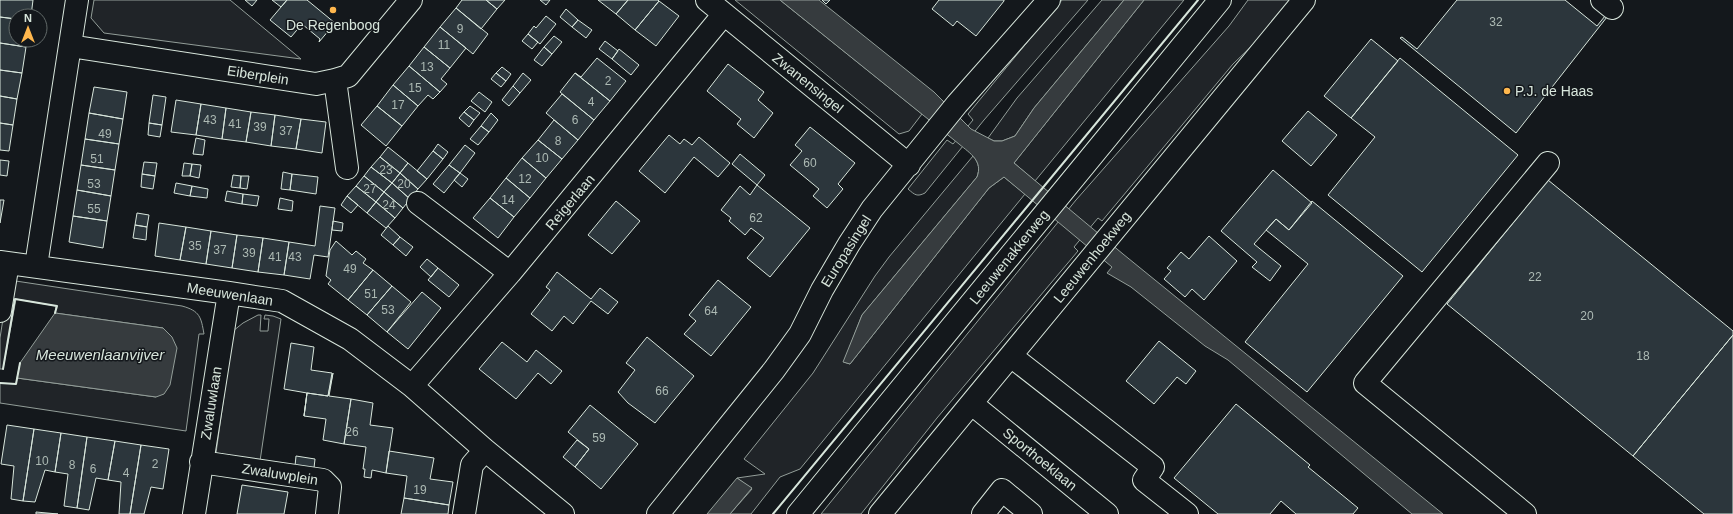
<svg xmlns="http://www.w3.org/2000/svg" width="1733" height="514" viewBox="0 0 1733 514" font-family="Helvetica,sans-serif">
	<rect width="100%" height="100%" fill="#14181c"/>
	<path fill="#202428" stroke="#939e99" d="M94,0H230L301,59L104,33L91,18Z
		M735,0H780L922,114L909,131L899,134Z
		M1062,0H1088L984,120L925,193C917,197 915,195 908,189L947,140L953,144L973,120L968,114Z
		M1102,0H1124L1034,108L1015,136L1002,141H994L988,138L1017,98Z
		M1144,0H1184L1035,181L1014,163Z
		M1248,0H1290L1261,37L1233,64L1102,221L1098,218L1074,247L1078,251L937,418L861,514H821L1076,200L1229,26Z
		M973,156C979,163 980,169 977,177L862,315L844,362L850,364L989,188L1004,177L1025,194L800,469L780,477L751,514H730L752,489L737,478L765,474L744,459L813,373L875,276L889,257Z
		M9,280L182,306C200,311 201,317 204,334H199L186,431L0,403V383L16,384L17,378L156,397L163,328L55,313L56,306L16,299L3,369H0V338Z
		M258,315H261L260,331H268L269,319H264L265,315L273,316L281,319L260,461L216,453L233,331L243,323Z"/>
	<path fill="#363b3e" stroke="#939e99" d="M780,0H819L934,92L971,129L994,141H1002L1015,136L1034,108L1124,0H1144L1014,163L1123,254L1443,514H1412L1228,360L1205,346L1131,287L1107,273L1112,267L1004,177L989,188L850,364L843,362L862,315L977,177C983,161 971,154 959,144Z
		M55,313L163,328L172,337L177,348L170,385L164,394L156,397L17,378L20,363Z
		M737,478L752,488L730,514H707Z"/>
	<path fill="#2c363c" stroke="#d8e6dc" d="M0,0H33L31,16H16V19L0,17Z
		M245,0H257L252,6Z
		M272,0H287L281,7Z
		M287,0H307L335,23L319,42L320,39L302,24L291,37L270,20Z
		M462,0H486L497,9L481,29L456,8Z
		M486,0H505L497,9Z
		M540,0H550L546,5Z
		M598,0H628L616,14Z
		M628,0H658L659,1L635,30L616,14Z
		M822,0H830L826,4Z
		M939,0H1004V1L976,36L957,21L953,26L932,9Z
		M1457,0H1565L1597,26L1605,16L1607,17L1516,133L1400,38L1402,37L1417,49Z
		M659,1L679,16L656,46L635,30Z
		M456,8L488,34L473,54L440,27Z
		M566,9L578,20L572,27L560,17Z
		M546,16L556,24L540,44L528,34L534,26L536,28Z
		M0,17L16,19V40H27L26,47L0,43Z
		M578,20L592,30L586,38L572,27Z
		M440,27L466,48L450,68L424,47Z
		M528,34L538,42L532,49L522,41Z
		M554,36L562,42L552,54L544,47Z
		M1371,39L1398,61L1351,118L1324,96Z
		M605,41L618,51L612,59L599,49Z
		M0,43L26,47L22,73L0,70Z
		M424,47L450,68L441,79L447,84L440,92L409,66Z
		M544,47L552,54L542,66L534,60Z
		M619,49L639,65L631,75L612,59Z
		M597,58L626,81L610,101L575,73L581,77Z
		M1400,58L1518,155L1422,272L1328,195L1375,137L1351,118Z
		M728,64L764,92L758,100L773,113L754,138L737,124L741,119L707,91Z
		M409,66L440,92L433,99L428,95L418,106L393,85Z
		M502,67L511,74L506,81L496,73Z
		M0,70L22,73L17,99L0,96Z
		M496,73L506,81L501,87L491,79Z
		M523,73L531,80L520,93L513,86Z
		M575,73L610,101L594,120L560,92Z
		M393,85L418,106L402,126L377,106Z
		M513,86L520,93L509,106L502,100Z
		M94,87L127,92L123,119L89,113Z
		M479,92L492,102L485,112L471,101Z
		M562,94L594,120L578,140L546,113Z
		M153,95L166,97L162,125L149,123Z
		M0,96L17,99L13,125L0,123Z
		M176,100L201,104L196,135L171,132Z
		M201,104L226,108L222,139L196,135Z
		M377,106L402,126L386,146L361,125Z
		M470,106L480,113L474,120L464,112Z
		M226,108L251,112L246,142L222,139Z
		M1308,111L1337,135L1311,166L1282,141Z
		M251,112L275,115L271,146L246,142Z
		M464,112L474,120L469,127L459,118Z
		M89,113L123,119L119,144L85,139Z
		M491,113L498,120L489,132L481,126Z
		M275,115L301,119L296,149L271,146Z
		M301,119L326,122L322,153L296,149Z
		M554,120L578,140L562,159L538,140Z
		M0,123L13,125L9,151L0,150Z
		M149,123L162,125L160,137L148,135Z
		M481,126L489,132L478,145L470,139Z
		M810,127L855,163L838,184L843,189L827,208L813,196L819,189L790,165L802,151L795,145Z
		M669,135L680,144L684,139L692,145L699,137L730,163L718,177L694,157L665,193L639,171Z
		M196,138L205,140L203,155L193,154Z
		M85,139L119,144L115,170L81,165Z
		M538,140L562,159L546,178L522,158Z
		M438,144L448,152L443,159L433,151Z
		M465,145L475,153L460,173L449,165Z
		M388,147L408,163L400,173L380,157Z
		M433,151L443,159L427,179L417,171Z
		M740,154L765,175L757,185L732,164Z
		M380,157L400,173L392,183L371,167Z
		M522,158L546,178L530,198L506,178Z
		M0,160L9,161L7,176L0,175Z
		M144,162L157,163L155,176L142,174Z
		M184,163L192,164L190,176H182Z
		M408,163L427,179L418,189L400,173Z
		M192,164L201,165L199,178L190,176Z
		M81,165L115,170L111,196L77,190Z
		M449,165L460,173L444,193L433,184Z
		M371,167L392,183L384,192L364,176Z
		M1273,170L1312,203L1289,230L1276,219L1254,244L1281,266L1270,281L1252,267L1257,262L1221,231Z
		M283,172L292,174L290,190L281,189Z
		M400,173L418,189L410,199L392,183Z
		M460,173L468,179L462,187L454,180Z
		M142,174L155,176L153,189L141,187Z
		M292,174L318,177L316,194L290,190Z
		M233,175L241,176L240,188L231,187Z
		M241,176H249L247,189L240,188Z
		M364,176L384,192L376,202L356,186Z
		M506,178L530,198L514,217L490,198Z
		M1548,180L1733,331V335L1633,456L1447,304Z
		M176,183L192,186L190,196L174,193Z
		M392,183L410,199L403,208L384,192Z
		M757,185L810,228L770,277L747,258L764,238L751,228L745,235L729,221L731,218L721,210L740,186L750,195Z
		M192,186L208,189L207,198L190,196Z
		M356,186L376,202L367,213L347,196Z
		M77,190L111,196L107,221L73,216Z
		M227,191L243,194L242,204L225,201Z
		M384,192L403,208L395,218L376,202Z
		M243,194L259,196L257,206L242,204Z
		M347,196L358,205L351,213L341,205Z
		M280,198L293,201L292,211L278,209Z
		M490,198L514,217L498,238L473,218Z
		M0,200H4L0,223Z
		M616,201L640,221L612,254L588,235Z
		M1312,201L1403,276L1307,392L1245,342L1308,264L1266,230L1276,219L1289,230Z
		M376,202L395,218L386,228L367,213Z
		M320,206L335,208L328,257L314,255L310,279L284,275L289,242L315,246Z
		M137,213L149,215L147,227L135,225Z
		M73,216L107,221L103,248L69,242Z
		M333,221L343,223L342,231L332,230Z
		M159,223L186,227L180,260L155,256Z
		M135,225L147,227L146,240L133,238Z
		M388,226L400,237L393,245L381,235Z
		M186,227L211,231L206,264L180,260Z
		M211,231L237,235L232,268L206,264Z
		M237,235L263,238L258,272L232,268Z
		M1209,236L1237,261L1204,300L1192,289L1185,297L1164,279L1171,271L1167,268L1181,252L1189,259Z
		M400,237L413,247L406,256L393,245Z
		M263,238L289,242L284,275L258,272Z
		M336,241L352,255L356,251L366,259L363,263L373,270L348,300L328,284L331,280L326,276L330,250Z
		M427,259L438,268L431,277L420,267Z
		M438,268L459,285L449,297L428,280Z
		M373,270L392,286L367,315L348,300Z
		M557,272L591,299L600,288L618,302L608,314L591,301L573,324L564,316L552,331L531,314L550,290L546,287Z
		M718,280L751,307L711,356L684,334L696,321L689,315Z
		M392,286L411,302L387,332L367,315Z
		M422,292L441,308L408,349L387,332Z
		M1733,335V514H1704L1633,456Z
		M647,337L694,376L655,423L628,403L618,392L635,370L626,363Z
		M1159,341L1196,371L1186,384L1177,377L1154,404L1126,381Z
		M502,342L527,362L536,350L562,371L551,384L538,373L516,399L479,369Z
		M291,343L314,347L311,370L332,373L328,396L307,393L304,416L307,393L284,389Z
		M333,373L329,396L351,399L344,444L323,440L326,419L304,416L307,393L328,396Z
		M351,399L373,403L370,425L393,428L386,473L372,470L371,478L364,477L365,469H363L366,447L344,444Z
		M1236,404L1310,465L1308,467L1358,508L1353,514H1296L1281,501L1270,514H1218L1174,478Z
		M590,405L638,444L601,489L575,467L589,449L568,432Z
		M7,425L34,429L23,501L11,499L14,466L1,464Z
		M34,429L61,433L55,472L45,470L35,502L23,501Z
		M61,433L87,437L77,508L64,506L68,474L55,472Z
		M87,437L115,441L108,480L96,478L89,510L77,508Z
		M577,440L589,449L575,467L563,457Z
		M115,441L141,445L130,514H119L121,482L108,480Z
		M141,445L169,449L163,489L151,487L144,514H130Z
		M389,451L434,458L430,479L453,482L449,505L404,498L407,476L386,473Z
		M296,456L315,459L314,468L295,466Z
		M242,485L288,492L284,514H237Z
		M404,498L449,505L448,514H401Z
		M36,512L58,514H36Z"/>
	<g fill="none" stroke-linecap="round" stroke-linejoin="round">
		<defs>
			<path id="minor" d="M707,0L909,165
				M1602,0L1612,8
				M70,46L316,84L335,80L348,76L411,0
				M335,80L347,168
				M418,203L510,273
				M0,262L229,293L282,301L350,339L412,386L485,450L563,514
				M36,266L77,0
				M0,311L8,263
				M1011,356L1153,467L1144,480L1187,514
				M412,386L510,273L724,14
				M972,404L1107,514
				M201,462L323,480L330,487L327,514
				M194,514L229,293
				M464,514L472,465L485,450
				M658,514L774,370L800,334L822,290L849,244L872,209L957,104L1049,0
				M880,514L1304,0
				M983,514L1002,490L1031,514
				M1525,514L1365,383L1548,163"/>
			<path id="major" d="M798,514L1220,0"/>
		</defs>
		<use href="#minor" stroke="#d8e6dc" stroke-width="24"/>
		<use href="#major" stroke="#d8e6dc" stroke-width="24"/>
		<use href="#minor" stroke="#14181c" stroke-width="22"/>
		<use href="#major" stroke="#14181c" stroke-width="22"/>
		<path stroke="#d8e6dc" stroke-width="2" d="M3,369L15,299L57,306L55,313
			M0,383L16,384L20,363
			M773,514L1198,0"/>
	</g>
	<g fill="#ffb74d" stroke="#14181c" stroke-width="1.5">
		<circle cx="333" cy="10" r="4"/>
		<circle cx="1507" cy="91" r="4"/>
	</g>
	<g text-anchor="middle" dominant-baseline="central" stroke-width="3" stroke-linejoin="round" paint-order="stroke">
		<g font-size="12" fill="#adbab4">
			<text x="1496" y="22">32</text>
			<text x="460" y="29">9</text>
			<text x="444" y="45">11</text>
			<text x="427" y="67">13</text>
			<text x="608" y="81">2</text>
			<text x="415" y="88">15</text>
			<text x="591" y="102">4</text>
			<text x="398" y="105">17</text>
			<text x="210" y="120">43</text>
			<text x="575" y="120">6</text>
			<text x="235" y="124">41</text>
			<text x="260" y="127">39</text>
			<text x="286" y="131">37</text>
			<text x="105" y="134">49</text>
			<text x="558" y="141">8</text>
			<text x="542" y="158">10</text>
			<text x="97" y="159">51</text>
			<text x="810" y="163">60</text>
			<text x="386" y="170">23</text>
			<text x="525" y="179">12</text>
			<text x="94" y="184">53</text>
			<text x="404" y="184">20</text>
			<text x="370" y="189">27</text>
			<text x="508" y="200">14</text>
			<text x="389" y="205">24</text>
			<text x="94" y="209">55</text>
			<text x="756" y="218">62</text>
			<text x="195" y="246">35</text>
			<text x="220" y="250">37</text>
			<text x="249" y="253">39</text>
			<text x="275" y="257">41</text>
			<text x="295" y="257">43</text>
			<text x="350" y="269">49</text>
			<text x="1535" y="277">22</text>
			<text x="371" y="294">51</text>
			<text x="388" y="310">53</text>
			<text x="711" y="311">64</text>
			<text x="1587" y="316">20</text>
			<text x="1643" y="356">18</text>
			<text x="662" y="391">66</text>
			<text x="352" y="432">26</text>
			<text x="599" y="438">59</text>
			<text x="42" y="461">10</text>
			<text x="155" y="464">2</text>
			<text x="72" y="465">8</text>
			<text x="93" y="469">6</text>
			<text x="126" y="473">4</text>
			<text x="420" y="490">19</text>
		</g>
		<g font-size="14" fill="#d8e6dc" stroke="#14181c">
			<text x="333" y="25">De Regenboog</text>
			<text x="1515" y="91" text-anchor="start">P.J. de Haas</text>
		</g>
		<g font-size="14" fill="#d8e6dc" stroke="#14181c">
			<text transform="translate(258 75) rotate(9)">Eiberplein</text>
			<text transform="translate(808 83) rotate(39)">Zwanensingel</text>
			<text transform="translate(570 202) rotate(-50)">Reigerlaan</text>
			<text transform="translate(846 251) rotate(-58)">Europasingel</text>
			<text transform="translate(1009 257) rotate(-51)">Leeuwenakkerweg</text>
			<text transform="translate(1092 257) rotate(-51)">Leeuwenhoekweg</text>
			<text transform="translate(230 294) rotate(9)">Meeuwenlaan</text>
			<text transform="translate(211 403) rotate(-81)">Zwaluwlaan</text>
			<text transform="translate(1040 459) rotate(39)">Sporthoeklaan</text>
			<text transform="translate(280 474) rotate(9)">Zwaluwplein</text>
		</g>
		<g font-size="15" font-style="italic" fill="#d8e6dc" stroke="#14181c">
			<text x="100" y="354">Meeuwenlaanvijver</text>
		</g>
	</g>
	<g transform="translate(28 28)"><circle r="19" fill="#14181c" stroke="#626a69"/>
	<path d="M0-3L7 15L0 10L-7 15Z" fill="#ffb74d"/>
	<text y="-6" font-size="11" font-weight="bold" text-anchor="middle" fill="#d8e6dc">N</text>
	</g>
</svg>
